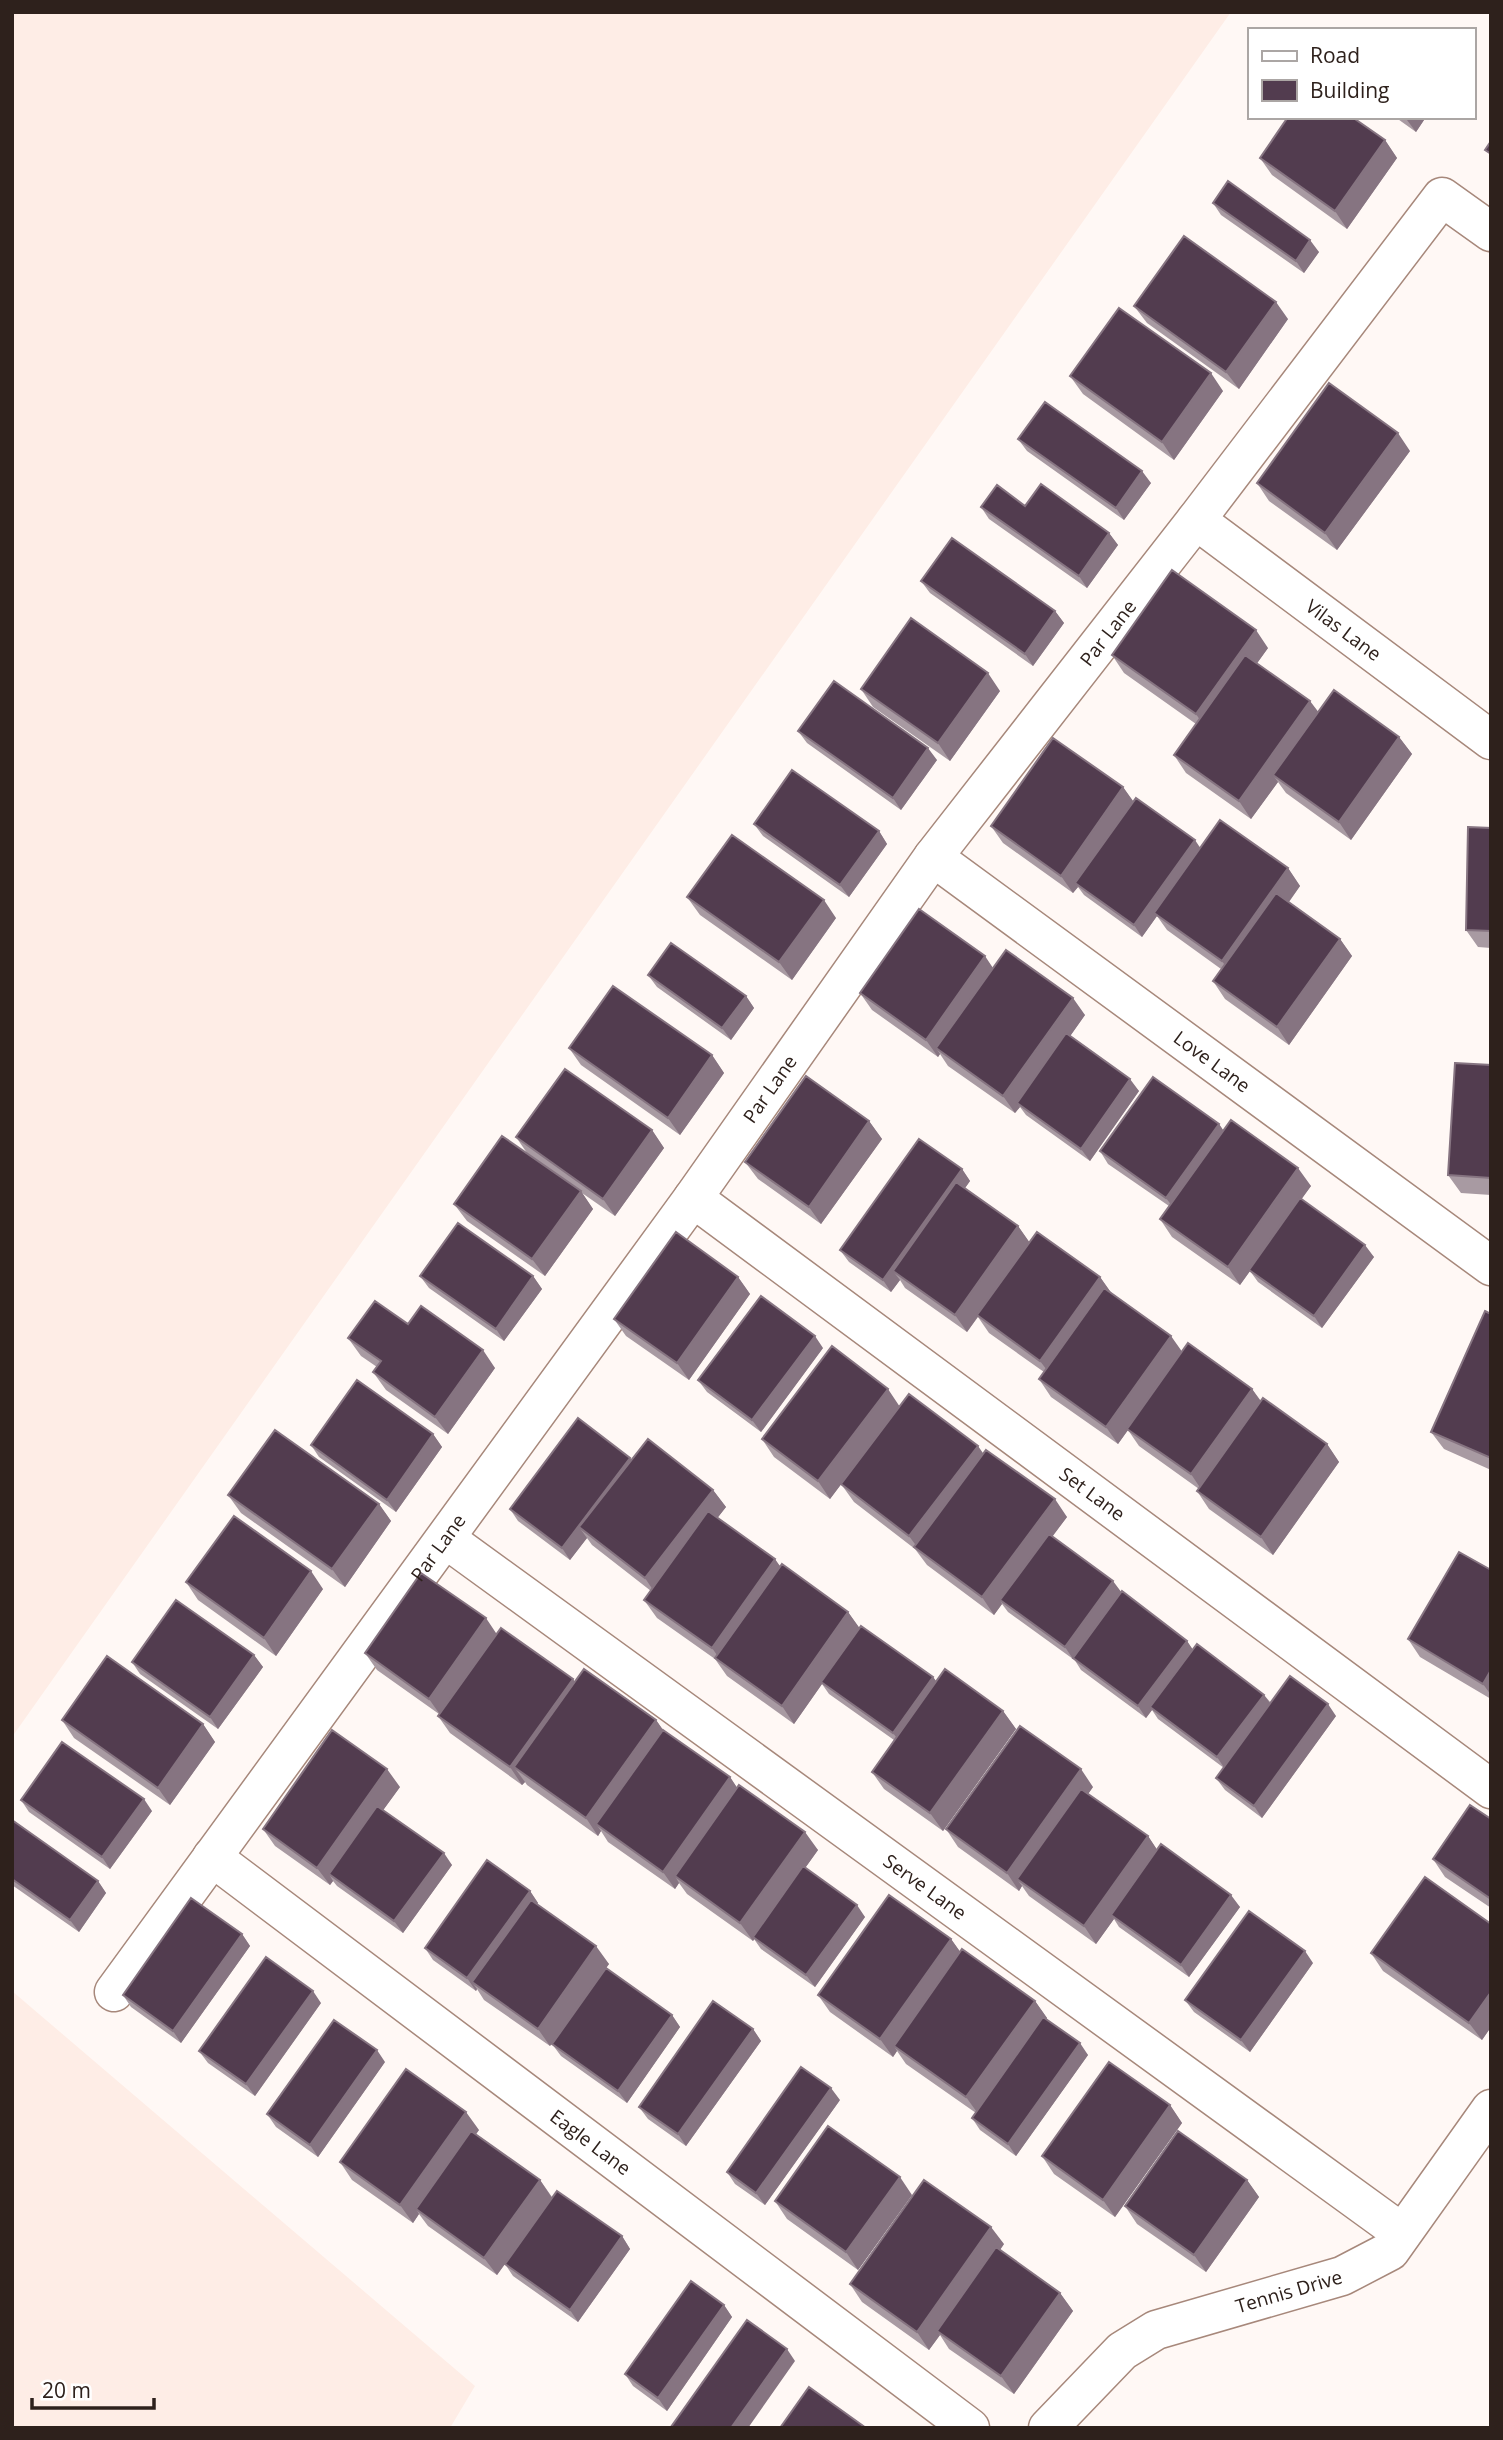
<svg xmlns="http://www.w3.org/2000/svg" width="1503" height="2440" viewBox="0 0 1503 2440" font-family="'Open Sans',sans-serif">
	<rect width="100%" height="100%" fill="#fff8f5"/>
	<path fill="#feede6" d="M12,12H1231L12,1737Z
		M12,1991L475,2386L450,2428H12Z"/>
	<g fill="none" stroke-linecap="round" stroke-linejoin="round">
		<defs>
			<g id="minor">
				<path id="s1" d="M1196,520L1491,740"/>
				<path id="s2" d="M933,857L1491,1266"/>
				<path id="s3" d="M693,1198L1491,1789"/>
				<path id="s4" d="M446,1539L1402,2233"/>
				<path id="s5" d="M212,1857L970,2428"/>
				<path id="s6" d="M114,1992L693,1198L933,857L1196,520L1442,197L1491,232"/>
				<path id="s7" d="M1048,2428L1122,2351L1156,2330L1342,2276L1390,2251L1491,2109"/>
			</g>
		</defs>
		<use href="#minor" stroke="#a7887b" stroke-width="41"/>
		<use href="#minor" stroke="#fff" stroke-width="38"/>
	</g>
	<path fill="#a89aa2" d="M1395,117H1426L1416,132Z
		M1385,140L1397,158L1347,229L1272,175L1260,158Z
		M1213,203L1319,252L1304,273L1221,215Z
		M1134,306L1288,319L1239,389L1147,323Z
		M1070,376L1223,391L1174,460L1083,394Z
		M1018,439L1151,483L1124,520L1027,451Z
		M1410,451L1337,550L1269,501L1257,483Z
		M1025,506L1109,533L1118,545L1087,588L989,519L981,507Z
		M921,581L1055,611L1064,623L1033,666L930,593Z
		M1268,648L1257,663L1318,712L1399,737L1412,754L1351,840L1286,793L1278,782L1251,819L1186,773L1174,755L1196,724L1124,673L1112,655Z
		M861,689L1000,691L950,761L873,707Z
		M798,731L937,760L901,810L807,743Z
		M1123,787L1133,802L1201,848L1288,868L1300,886L1289,902L1340,939L1352,956L1289,1045L1225,999L1213,981L1221,969L1167,930L1157,916L1142,937L1084,895L1078,887L1073,893L1003,843L991,826Z
		M754,824L879,831L887,844L849,897L763,836Z
		M1491,828V948L1478,947L1466,930Z
		M687,897L836,918L792,980L700,915Z
		M993,968L1085,1015L1070,1036L1139,1091L1090,1161L1026,1115L1020,1107L1015,1113L948,1066L940,1054L938,1057L872,1010L860,993Z
		M648,975L746,996L754,1008L731,1040L657,987Z
		M569,1048L712,1055L724,1073L680,1135L581,1065Z
		M1491,1065V1195L1461,1193L1448,1175Z
		M869,1121L882,1139L821,1224L758,1179L745,1162Z
		M1219,1124L1223,1130L1311,1186L1301,1199L1374,1257L1322,1328L1258,1282L1250,1271L1240,1285L1172,1237L1160,1219L1169,1206L1108,1164L1100,1151Z
		M652,1130L664,1148L615,1216L582,1193L593,1209L545,1276L467,1221L454,1204L527,1153L516,1137Z
		M962,1169L970,1181L965,1188L1018,1226L1029,1242L1100,1277L1112,1294L1182,1352L1252,1389L1261,1401L1327,1444L1339,1462L1273,1555L1209,1509L1197,1491L1199,1489L1139,1446L1128,1430L1118,1444L1051,1397L1039,1379L1044,1372L989,1333L978,1317L967,1332L905,1288L900,1280L891,1292L849,1262L840,1250Z
		M420,1276H533L542,1289L504,1341L429,1288Z
		M738,1277L750,1294L689,1380L626,1336L614,1319Z
		M1491,1314V1470L1444,1449L1431,1432Z
		M408,1324L495,1368L448,1434L386,1390L373,1372L377,1367L361,1356L348,1338Z
		M823,1348L761,1432L707,1392L698,1380Z
		M900,1407L983,1454L1067,1517L1052,1536L1121,1593L1187,1641L1193,1650L1264,1695L1271,1703L1336,1716L1262,1818L1225,1790L1216,1778L1224,1768L1158,1719L1152,1710L1146,1718L1081,1670L1074,1659H1073L1008,1612L1002,1604L994,1615L927,1565L915,1549L854,1502L841,1484L830,1499L774,1457L762,1439Z
		M433,1434L442,1447L396,1512L319,1457L311,1445Z
		M631,1460L713,1490L726,1507L717,1518L780,1566L848,1612L859,1628L933,1677L936,1681L1003,1711L1016,1729L943,1831L884,1789L872,1772L894,1740L829,1694L822,1684L794,1724L727,1676L715,1659L657,1618L644,1600L651,1591L592,1545L587,1538L570,1560L518,1521L510,1509Z
		M228,1495L379,1504L391,1521L345,1587L241,1513Z
		M1491,1570V1699L1420,1657L1408,1639Z
		M186,1582L323,1589L276,1656L198,1600Z
		M496,1634L575,1682L656,1720L663,1730L730,1777L737,1788L818,1850L805,1868L865,1917L815,1987L761,1949L754,1939L753,1941L687,1894L679,1883L675,1889L608,1842L601,1831L598,1836L527,1785L525,1782L522,1785L450,1733L438,1716L439,1714L377,1670L365,1653Z
		M254,1655L263,1667L218,1729L140,1674L132,1662Z
		M62,1720L203,1724L215,1742L170,1805L74,1738Z
		M400,1787L383,1810L452,1865L403,1933L337,1886L333,1881L330,1885L275,1846L263,1829Z
		M1093,1787L1088,1794L1148,1836L1157,1850L1240,1907L1189,1977L1119,1927L1114,1919L1096,1944L1029,1896L1022,1886L1019,1891L958,1847L946,1829Z
		M21,1800L152,1811L110,1869L29,1812Z
		M1491,1819V1908L1445,1877L1433,1859Z
		M12,1820L98,1881L106,1893L79,1932L12,1885Z
		M530,1891L538,1903L537,1904L609,1964L606,1968L672,2015L680,2027L627,2103L561,2056L552,2044L577,2009L550,2046L484,2000L477,1989L476,1991L433,1960L425,1948Z
		M1491,1924V2027L1482,2040L1383,1971L1371,1953Z
		M242,1934L250,1946L181,2043L131,2007L123,1995Z
		M951,1939L960,1952L1035,2001L1047,2018V2019L1088,2055L1016,2156L980,2130L972,2118L976,2113L906,2064L897,2051L893,2057L830,2012L818,1995Z
		M1313,1963L1250,2052L1194,2012L1185,2000Z
		M321,2003L255,2096L208,2063L199,2051Z
		M753,2029L761,2041L686,2146L648,2119L639,2107Z
		M385,2062L318,2157L276,2127L267,2114Z
		M840,2100L765,2205L735,2184L727,2172Z
		M1170,2105L1182,2123L1115,2217L1054,2174L1042,2156Z
		M479,2130L476,2134L540,2180L552,2197L622,2236L630,2249L578,2322L513,2276L505,2264L511,2256L497,2275L428,2226L419,2214L413,2223L352,2180L340,2162Z
		M1247,2180L1259,2197L1206,2272L1137,2224L1125,2206Z
		M912,2195L858,2270L787,2219L775,2201Z
		M1004,2244L1000,2250L1060,2293L1073,2311L1014,2394L949,2349L940,2335L929,2350L862,2302L850,2284Z
		M724,2305L732,2317L667,2411L633,2386L625,2374Z"/>
	<path fill="#867481" d="M1409,117H1426L1416,132L1407,120Z
		M1385,140L1397,158L1347,229L1335,211Z
		M1310,240L1319,252L1304,273L1296,261Z
		M1276,302L1288,319L1239,389L1226,372Z
		M1211,373L1223,391L1174,460L1162,442Z
		M1398,433L1410,451L1337,550L1325,533Z
		M1142,471L1151,483L1124,520L1116,508Z
		M1109,533L1118,545L1087,588L1079,576Z
		M1055,611L1064,623L1033,666L1025,654Z
		M1256,630L1268,648L1208,732L1196,714Z
		M988,673L1000,691L950,761L938,743Z
		M1310,701L1323,718L1273,775L1278,782L1251,819L1239,801Z
		M1399,737L1412,754L1351,840L1339,822Z
		M928,748L937,760L901,810L893,798Z
		M1123,787L1136,805L1075,883L1078,887L1073,893L1061,876Z
		M879,831L887,844L849,897L840,885Z
		M1195,840L1203,852L1154,913L1157,916L1142,937L1134,925Z
		M1288,868L1300,886L1234,979L1222,961Z
		M824,900L836,918L792,980L779,962Z
		M1340,939L1352,956L1289,1045L1277,1027Z
		M985,956L997,974L936,1048L940,1054L938,1057L926,1040Z
		M746,996L754,1008L731,1040L722,1028Z
		M1073,998L1085,1015L1021,1106L1017,1103L1020,1107L1015,1113L1003,1096Z
		M712,1055L724,1073L680,1135L668,1118Z
		M1130,1079L1139,1091L1090,1161L1081,1149Z
		M869,1121L882,1139L821,1224L809,1207Z
		M1219,1124L1227,1136L1175,1210L1166,1198Z
		M652,1130L664,1148L615,1216L603,1199Z
		M1298,1168L1311,1186L1240,1285L1228,1267Z
		M962,1169L970,1181L902,1277L893,1271L900,1280L891,1292L883,1280Z
		M581,1191L593,1209L545,1276L532,1259Z
		M1018,1226L1030,1243L967,1332L955,1315Z
		M1365,1245L1374,1257L1322,1328L1314,1316Z
		M533,1276L542,1289L504,1341L496,1329Z
		M738,1277L750,1294L689,1380L677,1363Z
		M1100,1277L1112,1294L1053,1378L1040,1361Z
		M815,1336L823,1348L761,1432L752,1420Z
		M1171,1336L1183,1353L1118,1444L1106,1427Z
		M483,1350L495,1368L448,1434L435,1417Z
		M888,1389L900,1407L830,1499L818,1481Z
		M1252,1389L1264,1406L1203,1492L1191,1474Z
		M433,1434L442,1447L396,1512L387,1500Z
		M1327,1444L1339,1462L1273,1555L1261,1537Z
		M978,1446L990,1463L920,1551L909,1536Z
		M630,1458L639,1470L579,1527L587,1538L570,1560L562,1548Z
		M713,1490L726,1507L657,1596L645,1578Z
		M1055,1499L1067,1517L1003,1603L1000,1600L1002,1604L994,1615L982,1597Z
		M379,1504L391,1521L345,1587L332,1569Z
		M775,1559L787,1576L724,1665L712,1648Z
		M311,1571L323,1589L276,1656L264,1638Z
		M1113,1581L1122,1593L1073,1659L1065,1647Z
		M848,1612L861,1630L821,1682L822,1684L794,1724L782,1706Z
		M486,1618L498,1636L441,1716L429,1699Z
		M1187,1641L1195,1653L1150,1707L1152,1710L1146,1718L1138,1706Z
		M254,1655L263,1667L218,1729L210,1717Z
		M1491,1670V1695L1483,1684Z
		M933,1677L942,1689L902,1745L893,1733Z
		M573,1679L585,1697L514,1767L525,1782L522,1785L510,1767Z
		M1264,1695L1273,1707L1225,1769L1217,1757Z
		M1328,1704L1336,1716L1262,1818L1254,1806Z
		M1003,1711L1016,1729L943,1831L930,1813Z
		M656,1720L668,1737L596,1824L601,1831L598,1836L586,1818Z
		M203,1724L215,1742L170,1805L158,1788Z
		M387,1769L400,1787L334,1878L329,1874L333,1881L330,1885L317,1868Z
		M1081,1769L1093,1787L1024,1884L1017,1879L1022,1886L1019,1891L1007,1873Z
		M730,1777L742,1795L675,1876L679,1883L675,1889L663,1872Z
		M144,1799L152,1811L110,1869L102,1857Z
		M805,1832L818,1850L753,1941L740,1923Z
		M1148,1836L1160,1854L1111,1915L1114,1919L1096,1944L1084,1926Z
		M444,1853L452,1865L403,1933L394,1921Z
		M98,1881L106,1893L79,1932L70,1920Z
		M530,1891L538,1903L478,1987L472,1982L477,1989L476,1991L467,1978Z
		M1231,1895L1240,1907L1189,1977L1181,1965Z
		M857,1905L865,1917L815,1987L806,1975Z
		M242,1934L250,1946L181,2043L173,2031Z
		M951,1939L964,1957L894,2046L897,2051L893,2057L880,2039Z
		M596,1946L609,1964L550,2046L538,2029Z
		M1305,1951L1313,1963L1250,2052L1241,2040Z
		M313,1991L321,2003L255,2096L246,2084Z
		M1491,1992V2027L1482,2040L1469,2023Z
		M1035,2001L1047,2018L979,2115L966,2097Z
		M672,2015L680,2027L627,2103L618,2091Z
		M753,2029L761,2041L686,2146L678,2134Z
		M1080,2043L1088,2055L1016,2156L1008,2144Z
		M377,2050L385,2062L318,2157L310,2145Z
		M831,2088L840,2100L765,2205L756,2193Z
		M1170,2105L1182,2123L1115,2217L1103,2200Z
		M466,2112L479,2130L420,2212L416,2209L419,2214L413,2223L400,2205Z
		M900,2177L912,2195L858,2270L846,2252Z
		M540,2180L552,2198L497,2275L484,2258Z
		M1247,2180L1259,2197L1206,2272L1194,2255Z
		M991,2227L1004,2244L941,2334L937,2331L940,2335L929,2350L917,2332Z
		M622,2236L630,2249L578,2322L570,2310Z
		M1060,2293L1073,2311L1014,2394L1001,2376Z
		M724,2305L732,2317L667,2411L658,2398Z
		M787,2349L795,2361L748,2428H731Z"/>
	<path fill="#523c4f" stroke="#867481" stroke-width="2" d="M1288,117H1352L1385,140L1335,211L1260,158Z
		M1491,141V154L1485,150Z
		M1228,181L1310,240L1296,261L1213,203Z
		M1184,236L1276,302L1226,372L1134,306Z
		M1119,308L1211,373L1162,442L1070,376Z
		M1329,383L1398,433L1325,533L1257,483Z
		M1045,402L1142,471L1116,508L1018,439Z
		M1041,484L1109,533L1079,576L981,507L997,485L1025,506Z
		M952,538L1055,611L1025,654L921,581Z
		M1172,570L1256,630L1196,714L1112,655Z
		M911,618L988,673L938,743L861,689Z
		M1245,655L1310,701L1239,801L1174,755Z
		M834,681L928,748L893,798L798,731Z
		M1334,690L1399,737L1339,822L1273,775Z
		M1053,738L1123,787L1061,876L991,826Z
		M792,770L879,831L840,885L754,824Z
		M1136,798L1195,840L1134,925L1075,883Z
		M1220,820L1288,868L1222,961L1154,913Z
		M1468,827L1491,828V931L1466,930Z
		M732,835L824,900L779,962L687,897Z
		M1276,893L1340,939L1277,1027L1213,981Z
		M919,909L985,956L926,1040L860,993Z
		M671,943L746,996L722,1028L648,975Z
		M1006,950L1073,998L1003,1096L936,1048Z
		M613,986L712,1055L668,1118L569,1048Z
		M1066,1033L1130,1079L1081,1149L1017,1103Z
		M1455,1063L1491,1065V1178L1448,1175Z
		M565,1069L652,1130L603,1199L516,1137Z
		M806,1076L869,1121L809,1207L745,1162Z
		M1153,1077L1219,1124L1166,1198L1100,1151Z
		M1231,1120L1298,1168L1228,1267L1160,1219Z
		M502,1136L581,1191L532,1259L454,1204Z
		M919,1139L962,1169L883,1280L840,1250Z
		M956,1182L1018,1226L955,1315L893,1271Z
		M1300,1198L1365,1245L1314,1316L1249,1270Z
		M458,1223L533,1276L496,1329L420,1276Z
		M676,1232L738,1277L677,1363L614,1319Z
		M1037,1232L1100,1277L1040,1361L977,1315Z
		M1104,1288L1171,1336L1106,1427L1039,1379Z
		M761,1296L815,1336L752,1420L698,1380Z
		M375,1301L408,1324L421,1306L483,1350L435,1417L373,1372L381,1361L348,1338Z
		M1485,1311L1491,1314V1458L1431,1432Z
		M1188,1343L1252,1389L1191,1474L1127,1429Z
		M832,1346L888,1389L818,1481L762,1439Z
		M357,1380L433,1434L387,1500L311,1445Z
		M909,1394L978,1446L909,1536L841,1484Z
		M1263,1398L1327,1444L1261,1537L1197,1491Z
		M578,1418L630,1458L562,1548L510,1509Z
		M275,1430L379,1504L332,1569L228,1495Z
		M648,1439L713,1490L645,1578L579,1527Z
		M986,1450L1055,1499L982,1597L914,1547Z
		M708,1511L775,1559L712,1648L644,1600Z
		M234,1516L311,1571L264,1638L186,1582Z
		M1049,1534L1113,1581L1065,1647L1000,1600Z
		M1459,1552L1491,1570V1670L1483,1684L1408,1639Z
		M782,1564L848,1612L782,1706L715,1658Z
		M421,1573L486,1618L429,1699L365,1653Z
		M1122,1591L1187,1641L1138,1706L1073,1658Z
		M176,1600L254,1655L210,1717L132,1662Z
		M861,1626L933,1677L893,1733L821,1682Z
		M501,1628L573,1679L510,1767L438,1716Z
		M1197,1644L1264,1695L1217,1757L1150,1707Z
		M107,1656L203,1724L158,1788L62,1720Z
		M584,1669L656,1720L586,1818L514,1767Z
		M945,1669L1003,1711L930,1813L872,1772Z
		M1290,1676L1328,1704L1254,1806L1216,1778Z
		M1020,1726L1081,1769L1007,1873L946,1829Z
		M332,1730L387,1769L317,1868L263,1829Z
		M663,1730L730,1777L663,1872L596,1824Z
		M62,1742L144,1799L102,1857L21,1800Z
		M739,1785L805,1832L740,1923L675,1876Z
		M1081,1789L1148,1836L1084,1926L1017,1879Z
		M1470,1805L1491,1819V1899L1433,1859Z
		M377,1806L444,1853L394,1921L329,1874Z
		M12,1820L98,1881L70,1920L12,1879Z
		M1161,1844L1231,1895L1181,1965L1111,1915Z
		M487,1860L530,1891L467,1978L425,1948Z
		M803,1866L857,1905L806,1975L753,1937Z
		M1425,1877L1491,1924V1992L1469,2023L1371,1953Z
		M889,1895L951,1939L880,2039L818,1995Z
		M191,1898L242,1934L173,2031L123,1995Z
		M531,1900L596,1946L538,2029L472,1982Z
		M1249,1911L1305,1951L1241,2040L1185,2000Z
		M962,1949L1035,2001L966,2097L894,2046Z
		M266,1957L313,1991L246,2084L199,2051Z
		M606,1968L672,2015L618,2091L552,2044Z
		M713,2001L753,2029L678,2134L639,2107Z
		M1043,2017L1080,2043L1008,2144L972,2118Z
		M334,2020L377,2050L310,2145L267,2114Z
		M1109,2062L1170,2105L1103,2200L1042,2156Z
		M801,2067L831,2088L756,2193L727,2172Z
		M406,2069L466,2112L400,2205L340,2162Z
		M828,2126L900,2177L846,2252L775,2201Z
		M471,2131L540,2180L484,2258L416,2209Z
		M1178,2131L1247,2180L1194,2255L1125,2206Z
		M924,2180L991,2227L917,2332L850,2284Z
		M557,2191L622,2236L570,2310L505,2264Z
		M996,2247L1060,2293L1001,2376L937,2331Z
		M691,2281L724,2305L658,2398L625,2374Z
		M747,2320L787,2349L731,2428H672L671,2427Z
		M809,2387L866,2428H780Z"/>
	<g text-anchor="middle" dominant-baseline="central" stroke-width="7" stroke-linejoin="round" paint-order="stroke">
		<g font-size="19" fill="#2e211c" stroke="#fff">
			<text stroke="none"><textPath href="#s1" startOffset="184">Vilas Lane</textPath></text>
			<text stroke="none"><textPath href="#s6" startOffset="1684">Par Lane</textPath></text>
			<text stroke="none"><textPath href="#s2" startOffset="346">Love Lane</textPath></text>
			<text stroke="none"><textPath href="#s6" startOffset="1116">Par Lane</textPath></text>
			<text stroke="none"><textPath href="#s3" startOffset="497">Set Lane</textPath></text>
			<text stroke="none"><textPath href="#s6" startOffset="550">Par Lane</textPath></text>
			<text stroke="none"><textPath href="#s4" startOffset="592">Serve Lane</textPath></text>
			<text stroke="none"><textPath href="#s5" startOffset="474">Eagle Lane</textPath></text>
			<text stroke="none"><textPath href="#s7" startOffset="285">Tennis Drive</textPath></text>
		</g>
	</g>
	<rect width="1503" height="2440" fill="none" stroke="#2e211c" stroke-width="28"/>
	<rect x="1248" y="28" width="228" height="91" fill="#ffffff" stroke="#aba6a4" stroke-width="2"/>
	<rect x="1262" y="51" width="35" height="10" fill="#ffffff" stroke="#aba6a4" stroke-width="2"/>
	<text x="1310" y="63" font-size="21" fill="#2e211c">Road</text>
	<rect x="1262" y="80" width="35" height="21" fill="#523c4f" stroke="#aba6a4" stroke-width="2"/>
	<text x="1310" y="98" font-size="21" fill="#2e211c">Building</text>
	<path d="M32 2398v10h122v-10" fill="none" stroke="#2e211c" stroke-width="3.5"/>
	<text x="42" y="2398" font-size="21" fill="#2e211c" stroke="#ffffff" stroke-width="5" paint-order="stroke">20 m</text>
</svg>
